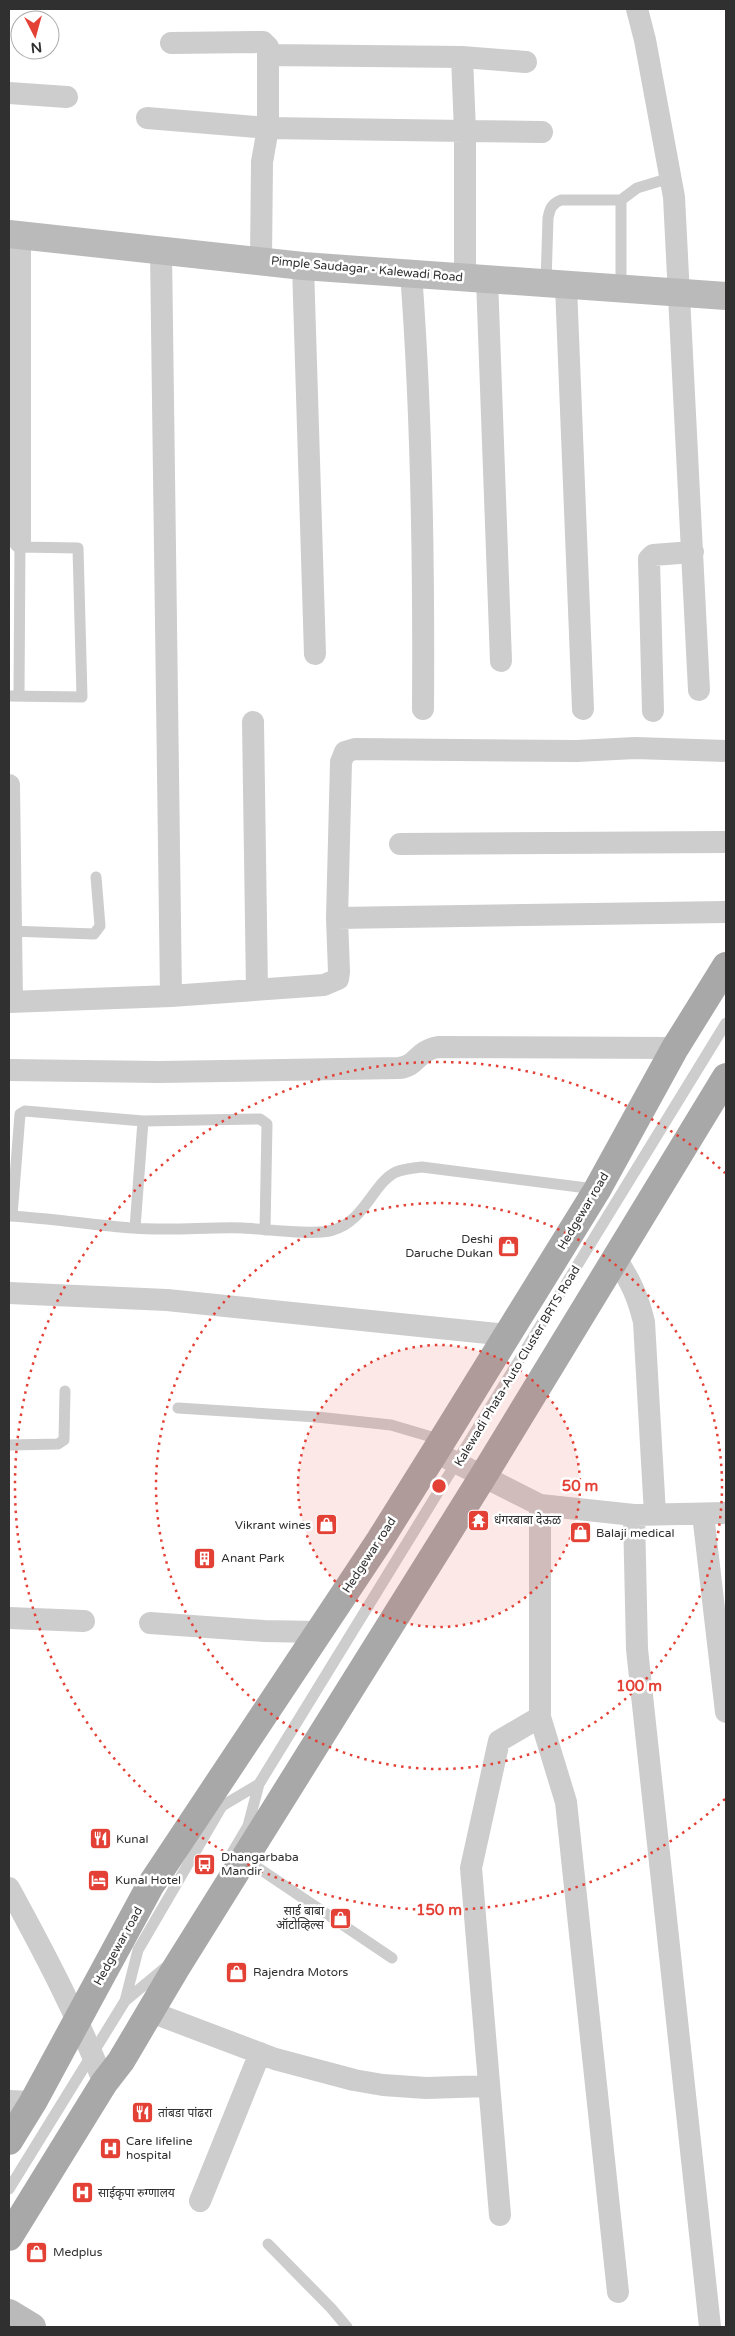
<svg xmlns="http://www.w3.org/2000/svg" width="735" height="2336" viewBox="0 0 735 2336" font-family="'Varela Round','Noto Sans Devanagari',sans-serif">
	<rect width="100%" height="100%" fill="#fff"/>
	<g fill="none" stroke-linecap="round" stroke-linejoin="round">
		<path stroke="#cdcdcd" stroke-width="11" d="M621,200V288
			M546,283L548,218C550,209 551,204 561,200H621L637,188L670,178
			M19,695L20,542
			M9,696L82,697L78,548L20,547
			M10,931L94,934L100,926L96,877
			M9,1216C50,1218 92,1225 133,1228C169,1231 206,1227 243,1228C264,1229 316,1236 333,1230C365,1221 373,1183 396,1172C404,1169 414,1168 422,1167L595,1189
			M12,1216L20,1114L25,1111L143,1121L260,1119L267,1124L265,1230
			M135,1228L143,1121
			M178,1408L317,1417L391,1425L442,1440
			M9,1445L58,1444L64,1440L65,1391
			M232,1853L248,1826L259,1784L726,1023
			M245,1859L392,1958
			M125,2001L138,1950L222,1806L259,1784
			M9,2189L125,2001L166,1967
			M268,2244L331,2308L347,2327"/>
		<path stroke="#cdcdcd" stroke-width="22" d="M637,9L645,40L674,197L699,690
			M171,43L263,42L268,47V55
			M462,57L465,131L542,132
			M9,93L67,97
			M147,118L268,128V55L462,57L526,62
			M20,235V542
			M161,251L171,996
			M261,260L262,162L268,128L465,131V278
			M303,266L315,654
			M411,273C422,418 424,563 423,709
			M487,279L501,661
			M566,286L583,709
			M653,711L649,559L653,555L693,552
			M253,722L257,989
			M9,785L12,1002
			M400,844L726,842
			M337,918L726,912
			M9,1002L171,996L324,985L338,979L339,972L337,918L341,762L345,752L355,749L577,751L635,748L726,751
			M9,1070L159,1072L399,1068C418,1066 416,1051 438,1047L675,1048
			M615,1258C630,1279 638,1297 644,1322L655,1514
			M9,1293L167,1300L507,1335
			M435,1452L540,1505L634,1515L726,1513
			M540,1505V1717
			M703,1514L726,1712
			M634,1515L637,1649L710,2327
			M9,1618L84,1621
			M150,1623L264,1631L318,1632
			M9,1888C44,1952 77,2015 104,2083
			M151,2012L275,2059L354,2080L383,2085L426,2088L489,2086
			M9,2101L33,2102
			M200,2201L260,2053
			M500,2215L471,1868L499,1741L540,1717L566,1802L618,2292"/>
		<path stroke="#bababa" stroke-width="28" d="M9,234L303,266L726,296
			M9,2313L32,2327"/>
		<path stroke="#a8a8a8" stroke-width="28" d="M9,2141L33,2102L150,1886L380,1540L435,1452L597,1190L675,1048L726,966
			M9,2237L104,2083L121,2061L176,1968L482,1478L726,1077"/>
	</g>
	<circle cx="439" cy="1486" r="141" fill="#e44136" fill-opacity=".12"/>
	<g fill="none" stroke="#e44136" stroke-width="2.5" stroke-dasharray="2.5 5">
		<circle cx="439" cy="1486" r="141"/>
		<circle cx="439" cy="1486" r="283"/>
		<path d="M725 1799A424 424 0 1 1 725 1173"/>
	</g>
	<defs>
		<symbol id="shop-square" viewBox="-11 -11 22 22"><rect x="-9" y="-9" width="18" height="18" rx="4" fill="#e44136" stroke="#fff"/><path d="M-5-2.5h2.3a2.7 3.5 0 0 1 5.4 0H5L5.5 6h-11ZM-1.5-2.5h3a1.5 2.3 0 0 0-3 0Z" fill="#fff"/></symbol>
		<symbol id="temple-square" viewBox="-11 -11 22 22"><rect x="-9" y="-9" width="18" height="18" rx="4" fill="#e44136" stroke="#fff"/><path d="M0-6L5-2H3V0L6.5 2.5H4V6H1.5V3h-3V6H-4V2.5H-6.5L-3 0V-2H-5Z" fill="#fff"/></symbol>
		<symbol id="building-square" viewBox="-11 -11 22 22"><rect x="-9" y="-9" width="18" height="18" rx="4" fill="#e44136" stroke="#fff"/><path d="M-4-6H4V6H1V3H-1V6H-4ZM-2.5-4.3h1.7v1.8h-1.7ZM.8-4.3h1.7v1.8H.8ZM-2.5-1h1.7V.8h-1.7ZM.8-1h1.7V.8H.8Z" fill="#fff"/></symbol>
		<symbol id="restaurant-square" viewBox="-11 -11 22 22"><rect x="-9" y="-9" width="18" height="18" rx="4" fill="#e44136" stroke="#fff"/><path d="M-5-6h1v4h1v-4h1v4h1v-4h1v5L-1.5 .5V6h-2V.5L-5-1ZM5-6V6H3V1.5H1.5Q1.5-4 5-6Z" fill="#fff"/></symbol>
		<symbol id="bus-square" viewBox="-11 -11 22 22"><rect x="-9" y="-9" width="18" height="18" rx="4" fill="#e44136" stroke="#fff"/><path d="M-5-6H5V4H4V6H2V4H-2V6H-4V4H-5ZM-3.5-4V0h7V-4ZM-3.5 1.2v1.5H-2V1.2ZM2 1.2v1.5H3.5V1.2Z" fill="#fff"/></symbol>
		<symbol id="hotel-square" viewBox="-11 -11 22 22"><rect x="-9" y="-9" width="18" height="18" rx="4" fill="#e44136" stroke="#fff"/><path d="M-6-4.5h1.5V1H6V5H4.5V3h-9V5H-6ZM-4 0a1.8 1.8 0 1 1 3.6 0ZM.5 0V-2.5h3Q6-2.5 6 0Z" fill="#fff"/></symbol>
		<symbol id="hospital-square" viewBox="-11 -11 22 22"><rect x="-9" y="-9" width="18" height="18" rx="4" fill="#e44136" stroke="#fff"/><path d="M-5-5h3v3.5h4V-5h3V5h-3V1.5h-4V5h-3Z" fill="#fff"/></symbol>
	</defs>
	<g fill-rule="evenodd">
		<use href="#shop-square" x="496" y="1234" width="25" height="25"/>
		<use href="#temple-square" x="466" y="1508" width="25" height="25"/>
		<use href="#shop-square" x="314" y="1512" width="25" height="25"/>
		<use href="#shop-square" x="568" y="1520" width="25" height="25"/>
		<use href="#building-square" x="192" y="1546" width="25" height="25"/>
		<use href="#restaurant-square" x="88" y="1826" width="25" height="25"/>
		<use href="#bus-square" x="192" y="1852" width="25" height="25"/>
		<use href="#hotel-square" x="86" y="1868" width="25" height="25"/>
		<use href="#shop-square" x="328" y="1906" width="25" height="25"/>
		<use href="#shop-square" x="224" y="1960" width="25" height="25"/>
		<use href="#restaurant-square" x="130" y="2100" width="25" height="25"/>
		<use href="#hospital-square" x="98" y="2136" width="25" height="25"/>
		<use href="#hospital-square" x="70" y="2180" width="25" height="25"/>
		<use href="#shop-square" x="24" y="2240" width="25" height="25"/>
	</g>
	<g text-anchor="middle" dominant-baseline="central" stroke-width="5" stroke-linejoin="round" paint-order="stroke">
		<g font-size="12" fill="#303030" stroke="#fff">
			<text transform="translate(367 269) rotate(5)">Pimple Saudagar - Kalewadi Road</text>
			<text transform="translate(583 1211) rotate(-59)">Hedgewar road</text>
			<text transform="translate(517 1366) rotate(-59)">Kalewadi Phata-Auto Cluster BRTS Road</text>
			<text transform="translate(369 1555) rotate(-57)">Hedgewar road</text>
			<text transform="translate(118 1946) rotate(-61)">Hedgewar road</text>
		</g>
		<g font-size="12" fill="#303030" stroke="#fff" text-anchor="start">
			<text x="493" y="1239" text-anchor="end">Deshi<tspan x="493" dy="14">Daruche Dukan</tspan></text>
			<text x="494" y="1520">धंगरबाबा देऊळ</text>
			<text x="311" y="1525" text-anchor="end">Vikrant wines</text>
			<text x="596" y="1533">Balaji medical</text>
			<text x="221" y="1558">Anant Park</text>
			<text x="116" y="1839">Kunal</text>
			<text x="221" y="1857">Dhangarbaba<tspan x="221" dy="14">Mandir</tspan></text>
			<text x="115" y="1880">Kunal Hotel</text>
			<text x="324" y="1911" text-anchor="end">साई बाबा<tspan x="324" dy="14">ऑटोव्हिल्स</tspan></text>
			<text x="253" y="1972">Rajendra Motors</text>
			<text x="158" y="2113">तांबडा पांढरा</text>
			<text x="126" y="2141">Care lifeline<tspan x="126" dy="14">hospital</tspan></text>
			<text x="98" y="2193">साईकृपा रुग्णालय</text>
			<text x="53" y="2252">Medplus</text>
		</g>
	</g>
	<circle cx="439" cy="1486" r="8" fill="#e44136" stroke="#fff" stroke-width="2.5"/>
	<g font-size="15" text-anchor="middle" font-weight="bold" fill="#e44136" stroke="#fff" stroke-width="5" stroke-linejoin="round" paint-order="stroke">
		<text x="580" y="1491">50 m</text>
		<text x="639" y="1691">100 m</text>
		<text x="439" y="1915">150 m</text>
	</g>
	<rect width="735" height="2336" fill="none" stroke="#303030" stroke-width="20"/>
	<g transform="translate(35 35) rotate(174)"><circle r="24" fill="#ffffff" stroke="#acacac"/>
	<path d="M0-4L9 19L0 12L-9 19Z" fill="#e44136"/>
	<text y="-8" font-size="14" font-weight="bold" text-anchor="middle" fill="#303030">N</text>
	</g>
</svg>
